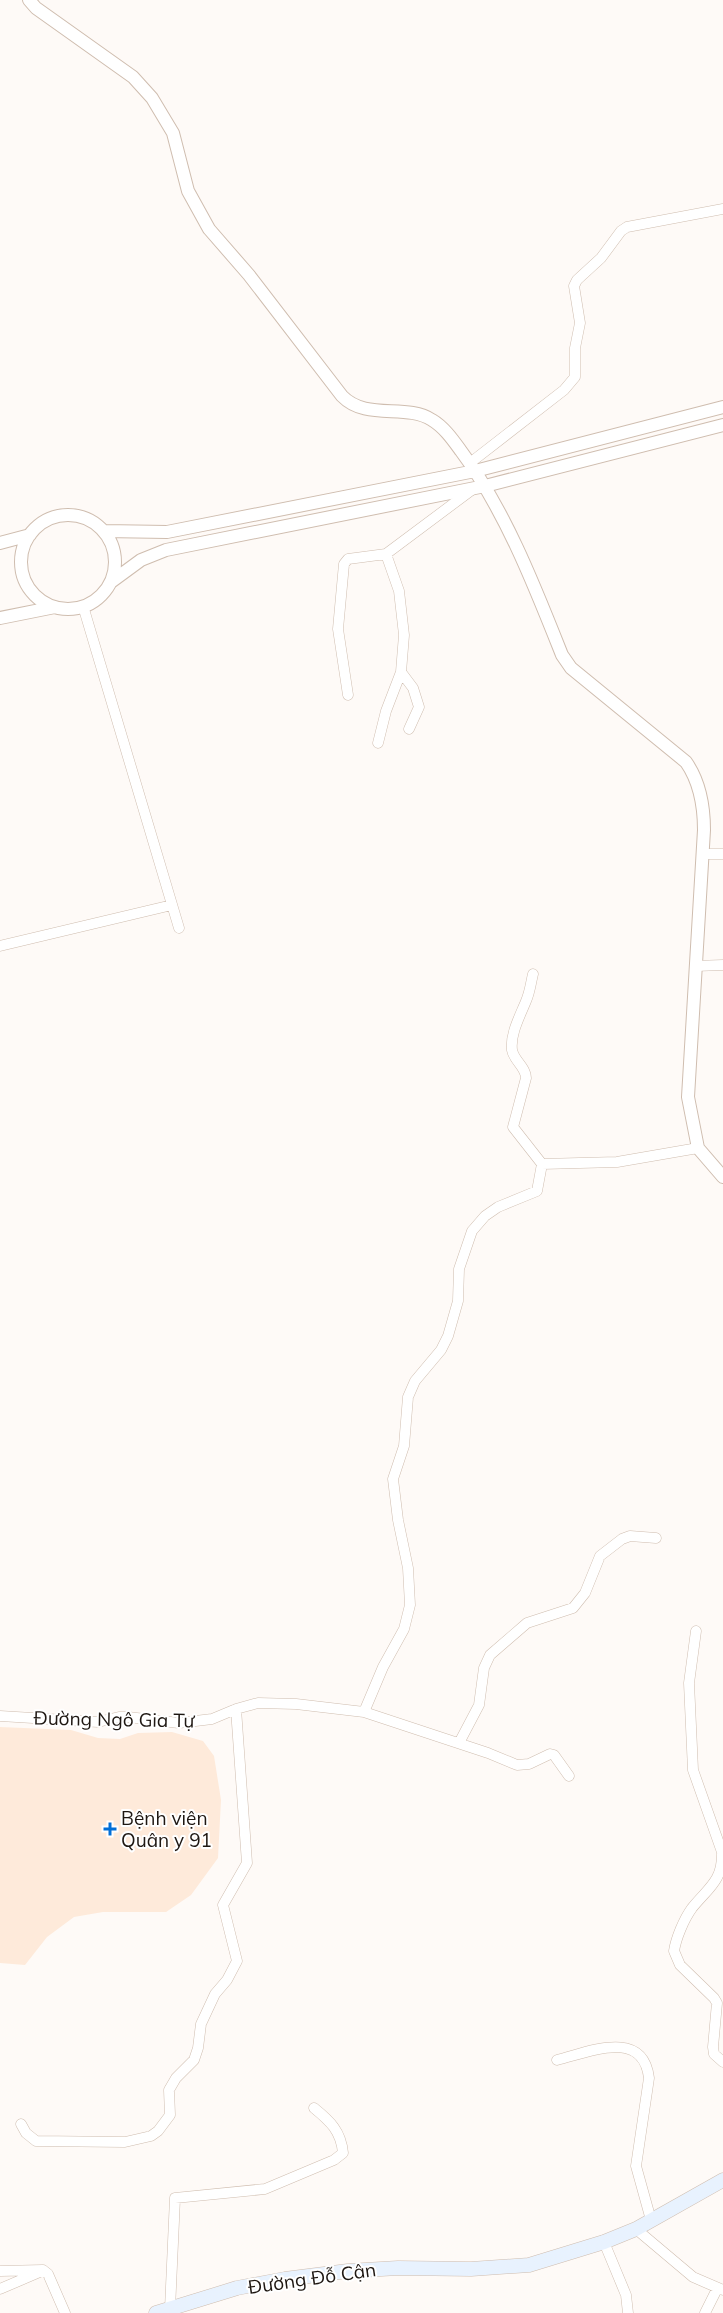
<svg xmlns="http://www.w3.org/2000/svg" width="723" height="2313" viewBox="0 0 723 2313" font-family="Mulish,sans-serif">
	<rect width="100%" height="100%" fill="#fefaf7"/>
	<path fill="#feeada" d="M0,1727L71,1730L98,1738L120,1739L138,1733L172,1732L203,1741L214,1756L221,1800L218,1858L191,1895L166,1912H103L74,1917L47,1937L25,1965L0,1963Z"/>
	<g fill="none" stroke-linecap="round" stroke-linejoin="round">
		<defs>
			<path id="minor" d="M470,463L564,390L575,377V348L580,323L574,286L577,280L601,258L621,231L627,227L723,209
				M83,606L179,928
				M401,672L413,688L419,707L409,729
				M348,695L338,629L344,564L348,559L386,554L473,489
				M378,743L386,711L401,672L404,635L399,591L386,554
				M702,854H723
				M0,946L172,905
				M695,966L723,965
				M533,974C531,982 530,992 526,1001C520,1016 510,1034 512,1050C514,1061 526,1067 526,1078L513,1127L542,1164
				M696,1631L689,1683L693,1770L722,1852C723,1881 708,1888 692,1908C684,1919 676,1938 674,1951L680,1965L714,1998L717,2003L713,2047L714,2054L723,2062
				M364,1712L488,1753L517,1765L529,1764L550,1754L554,1755L569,1776
				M0,1716L98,1722L119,1717H128L179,1723L212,1719L236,1709L258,1703L296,1704L364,1712L383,1667L404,1629L410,1605L408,1568L398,1520L393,1479L404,1446L408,1397L415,1381L441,1350L448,1336L458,1301L459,1269L472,1231L485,1216L498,1207L537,1191L542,1164L617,1162L698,1148
				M459,1743L479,1705L484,1668L490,1655L527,1623L573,1608L585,1593L600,1556L622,1539L630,1536L656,1538
				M557,2060C589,2052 643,2028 649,2078L636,2166L651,2220
				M21,2124L26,2133L36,2141L125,2142L151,2136L158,2131L170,2115L169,2090L176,2078L194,2060L198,2048L201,2024L215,1994L227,1980L237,1961L223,1905L247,1863L236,1709
				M636,2229L693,2277L723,2290
				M604,2242L626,2295L628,2313
				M0,2271L43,2270L48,2274L65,2313
				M0,2289L42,2271
				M170,2309L175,2198L265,2189L334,2160L343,2153C341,2131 330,2121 314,2108
				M705,2313L717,2289"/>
			<path id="tertiary" d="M29,0L36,8L133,77L152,98L173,133L188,191L209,229L249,275L342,396C366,421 406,403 432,420C444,427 453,440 461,451C505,510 535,587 562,655L571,668L686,762C700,782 704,806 704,830L688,1097L698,1148L723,1177
				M21 562a47 47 0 1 1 94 0a47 47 0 1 1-94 0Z
				M104,531L167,532L475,471L723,407
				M0,543L30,535
				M111,582L141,560L166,550L485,486L723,425
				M0,618L55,607"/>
			<path id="secondary" d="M156,2313L237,2288L285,2279L348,2271L398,2268L471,2269L529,2265L604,2242L636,2229L723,2180"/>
		</defs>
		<use href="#minor" stroke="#cfbdaf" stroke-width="11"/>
		<use href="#tertiary" stroke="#cfbdaf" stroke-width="14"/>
		<use href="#secondary" stroke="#cfbdaf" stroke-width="15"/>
		<use href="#minor" stroke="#fff" stroke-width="10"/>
		<use href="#tertiary" stroke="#fff" stroke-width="12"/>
		<use href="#secondary" stroke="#e8f2fe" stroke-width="14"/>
	</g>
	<path fill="#026fd7" stroke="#fff" stroke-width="2" d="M107.5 1821.5h5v5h5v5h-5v5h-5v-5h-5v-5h5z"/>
	<g text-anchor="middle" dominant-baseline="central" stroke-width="4" stroke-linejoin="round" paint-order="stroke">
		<g font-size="19" fill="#1e1712" stroke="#fff">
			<text transform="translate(114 1719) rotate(1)">Đường Ngô Gia Tự</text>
			<text transform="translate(312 2278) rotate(-8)">Đường Đỗ Cận</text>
		</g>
		<g font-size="19" fill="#1e1712" stroke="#fff" text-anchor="start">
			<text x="121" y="1818">Bệnh viện<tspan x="121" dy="22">Quân y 91</tspan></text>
		</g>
	</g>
</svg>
